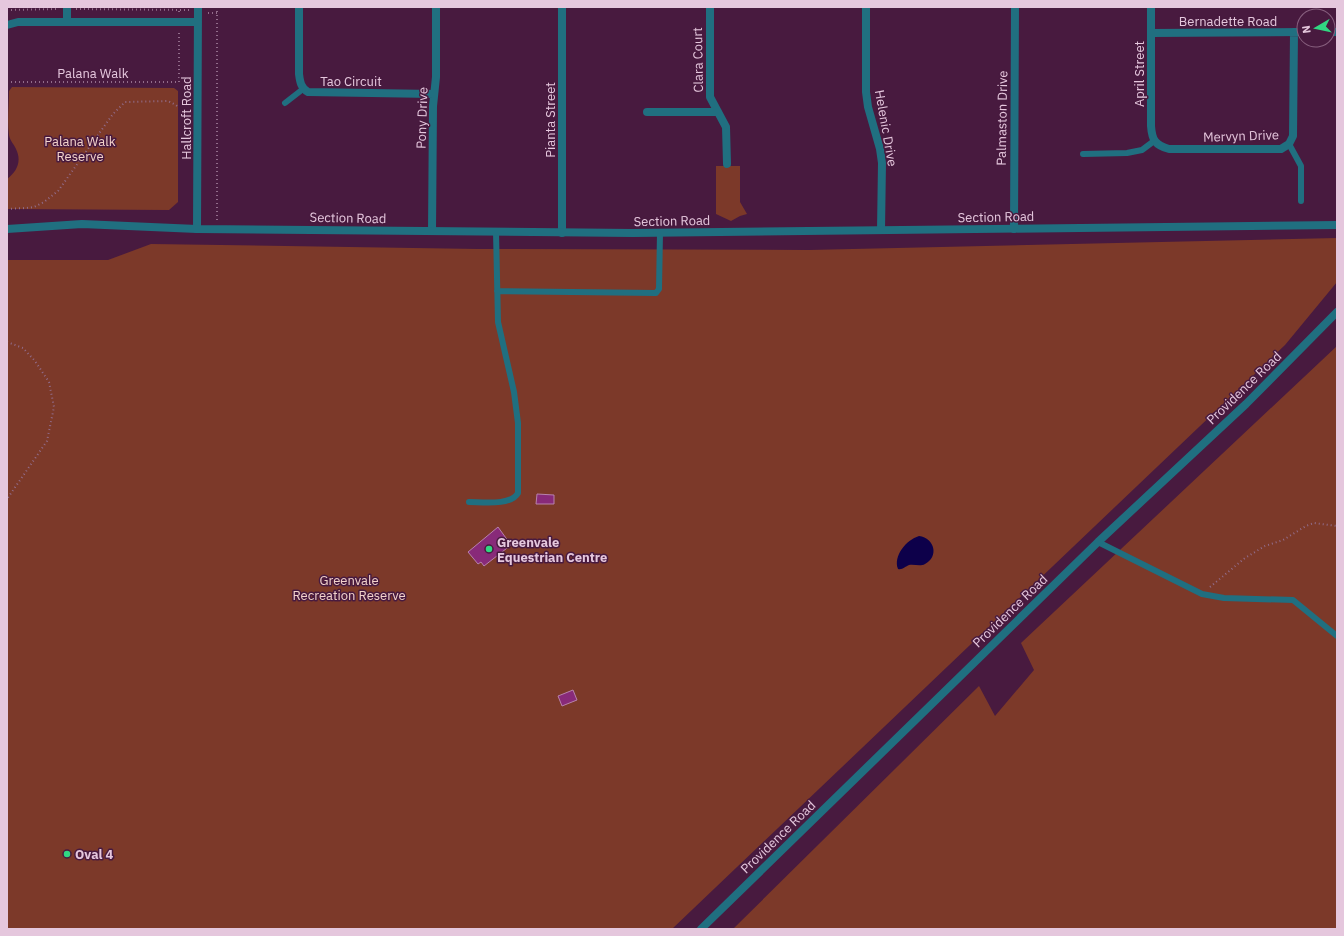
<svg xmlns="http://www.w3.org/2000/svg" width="1344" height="936" viewBox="0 0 1344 936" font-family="'IBM Plex Sans',sans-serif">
	<rect width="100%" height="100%" fill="#481a3f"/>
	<path fill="#7c3929" d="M12,87L174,88L178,91V202L169,210L7,209V179C17,172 22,161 16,149C14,144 10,141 9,135C7,121 9,105 9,91Z
		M716,166H740V202L747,214L740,216L731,221L716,214Z
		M1337,238V282L1285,345L672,929H7V260H108L151,244L478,249L809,250Z
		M1337,346V929H733L979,686L995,716L1034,670L1021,643Z"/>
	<path fill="#0d004a" d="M919,536C935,538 939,557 925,564C920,567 915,564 909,565C904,567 903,570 898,569C893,556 906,540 919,536Z"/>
	<path fill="#882a79" stroke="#b882ac" d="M537,494L554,495V504H536Z
		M498,527L511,545L484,566L481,562L478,564L468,552Z
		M573,690L577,700L562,706L558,696Z"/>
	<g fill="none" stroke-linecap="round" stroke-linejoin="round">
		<path stroke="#926c8a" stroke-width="2" stroke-dasharray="1 3" stroke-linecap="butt" d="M179,7V13
			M76,9L190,10
			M7,10L58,9
			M208,13H217
			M7,82H179V31
			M7,209L26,208L34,207L44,202L58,191L113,114L125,102L168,101L176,105L179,108
			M217,220V7
			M7,342L23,348L35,361L49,382L54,407L47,441L7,499
			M1210,587L1245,558L1265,546L1283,540L1306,526L1314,523L1337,526"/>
		<path stroke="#206f80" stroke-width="6" d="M285,103L303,89
			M1289,144L1301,166V201
			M1083,154L1127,153L1142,150L1154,141
			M497,291L656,293L659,289L660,233
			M469,502C482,502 511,506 518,493V423L514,392L498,322L496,232
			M1098,542L1202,594L1224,598L1293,600L1337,636"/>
		<path stroke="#206f80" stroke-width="8" d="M67,7V22
			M299,7V74C300,82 301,88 308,92L434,94
			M710,7V97L726,127L727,164
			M866,7V92L868,107L880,149L882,163L881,230
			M1151,7V126C1152,140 1155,145 1169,149H1281L1289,144L1293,136L1294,32
			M7,25L18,22H198
			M1328,32H1337
			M1151,33L1304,32
			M647,112H718
			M197,229L198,7
			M1014,229L1015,7
			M432,231L433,106L436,77V7
			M562,233V7
			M701,929L1098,542L1246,404L1337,312"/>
		<path stroke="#206f80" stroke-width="8" d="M7,229L82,224L197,229L633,233L1337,225"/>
	</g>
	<g fill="#31d882" stroke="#481a3f" stroke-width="1.5">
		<circle cx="489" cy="549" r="4"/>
		<circle cx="67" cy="854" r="4"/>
	</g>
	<g text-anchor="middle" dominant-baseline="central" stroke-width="3" stroke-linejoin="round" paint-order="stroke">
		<g font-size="13" fill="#e5c7dd" stroke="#481a3f">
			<text x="1228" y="21">Bernadette Road</text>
			<text transform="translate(698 60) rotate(-91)">Clara Court</text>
			<text x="93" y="73">Palana Walk</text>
			<text transform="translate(1139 74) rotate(-90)">April Street</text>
			<text x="351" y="81">Tao Circuit</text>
			<text transform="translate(186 118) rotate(-90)">Hallcroft Road</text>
			<text transform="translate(422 118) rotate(-88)">Pony Drive</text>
			<text transform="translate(1002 118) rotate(-89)">Palmaston Drive</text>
			<text transform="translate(550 120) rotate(-90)">Pianta Street</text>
			<text transform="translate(886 128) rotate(80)">Helenic Drive</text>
			<text transform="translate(1241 136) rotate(-2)">Mervyn Drive</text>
			<text transform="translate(996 217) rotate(-1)">Section Road</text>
			<text transform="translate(348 218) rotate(1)">Section Road</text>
			<text transform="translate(672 221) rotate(-1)">Section Road</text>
			<text transform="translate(1244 388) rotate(-44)">Providence Road</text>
			<text transform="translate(1010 611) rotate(-44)">Providence Road</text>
			<text transform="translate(778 837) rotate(-44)">Providence Road</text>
		</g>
		<g font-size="13" fill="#f3d3cb" stroke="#481a3f">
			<text x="80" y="141">Palana Walk<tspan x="80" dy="15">Reserve</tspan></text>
			<text x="349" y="580">Greenvale<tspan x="349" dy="15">Recreation Reserve</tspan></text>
		</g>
		<g font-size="13" font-weight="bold" fill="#e5c7dd" stroke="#481a3f" text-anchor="start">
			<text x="497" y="542">Greenvale<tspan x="497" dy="15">Equestrian Centre</tspan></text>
			<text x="75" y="854">Oval 4</text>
		</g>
	</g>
	<rect width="1344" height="936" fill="none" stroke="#e5c7dd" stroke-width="16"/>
	<g transform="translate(1316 28) rotate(261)"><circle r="19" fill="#481a3f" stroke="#875f7e"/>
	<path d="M0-3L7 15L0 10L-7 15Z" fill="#31d882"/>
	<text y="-6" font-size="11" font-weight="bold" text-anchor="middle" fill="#e5c7dd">N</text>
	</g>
</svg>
